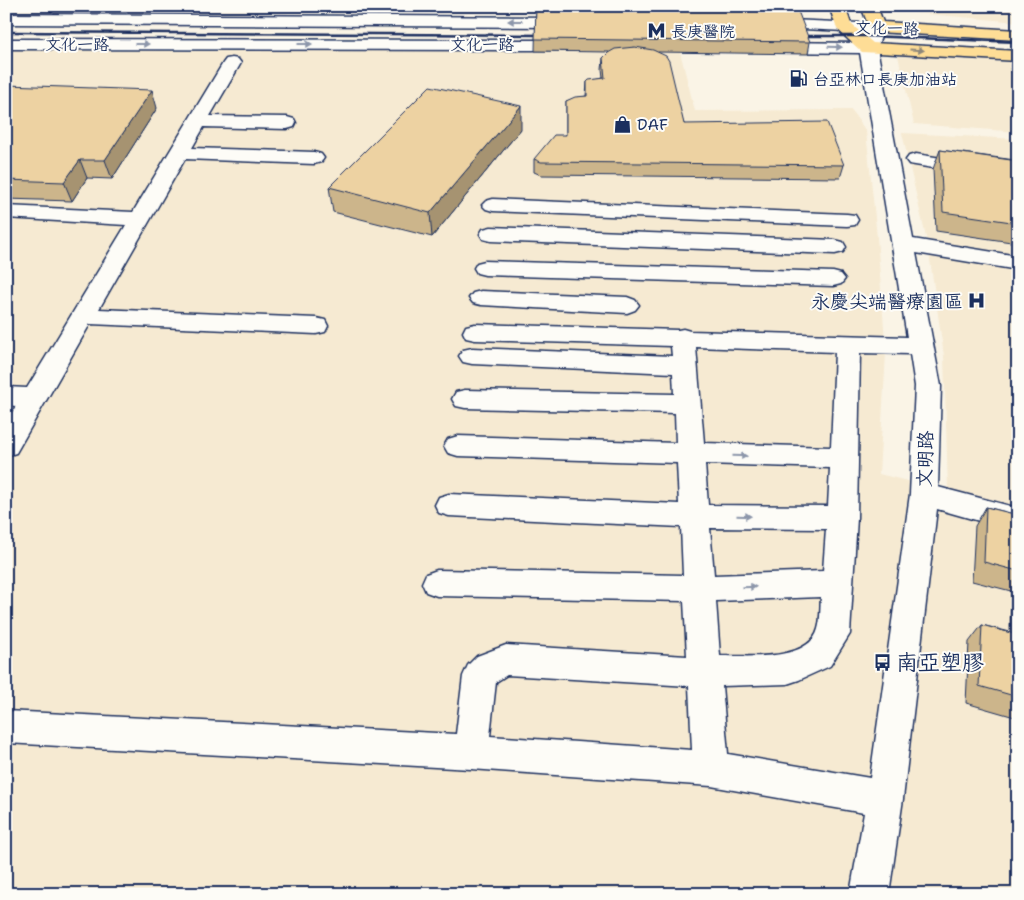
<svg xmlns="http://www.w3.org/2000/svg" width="1024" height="900" viewBox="0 0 1024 900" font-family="'Shantell Sans','LXGW WenKai TC',sans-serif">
	<rect width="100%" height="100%" fill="#faf4e6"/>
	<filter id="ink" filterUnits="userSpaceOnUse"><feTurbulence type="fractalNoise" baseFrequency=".02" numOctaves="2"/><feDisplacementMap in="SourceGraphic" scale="10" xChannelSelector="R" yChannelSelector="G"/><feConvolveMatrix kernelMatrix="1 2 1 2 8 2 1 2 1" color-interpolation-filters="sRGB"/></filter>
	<g filter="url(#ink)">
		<path fill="#f6ead2" d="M902,6H1018V22L915,13Z
			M6,50L680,52L695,111L851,110L866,131L877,237L886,353L879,474L948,491L944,356L928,246L902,133L1018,139V894H6Z
			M898,56L983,57L1018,59V132L914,124Z"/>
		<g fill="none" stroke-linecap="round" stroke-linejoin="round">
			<defs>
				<path id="minor" d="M6,14L572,17L578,19L580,22L578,25L572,27L6,24Z
					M767,19L882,24L884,27L877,48L913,239L1018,256V270L916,253L941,386L938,487L1018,508V532L937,509L903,799L889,894H850L864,813L711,786L471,769L6,743V711L456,734L463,676L468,665L477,656L506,645L687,656L684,601L437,596L426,592L422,583L426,574L437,570L683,575L681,527L449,516L439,513L435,505L439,497L449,494L679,504L677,463L458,456L448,453L444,446L448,439L458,436L676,443L675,413L465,408L456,406L452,399L456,392L465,390L674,394L673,373L472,364L463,362L459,356L463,350L472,348L672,356L671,346L475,340L466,338L463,332L466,326L475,324L678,330L683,329L690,331L907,337L860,53L772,52L766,51L764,47L766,43L772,42L862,43L866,32L761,27L759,24L761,21ZM696,347L835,352L831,447L704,443ZM860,353L910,354L915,386L910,494L870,778L728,754L722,686L787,684L799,680L830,666L850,634L857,518ZM705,464L830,468L828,506L708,505ZM710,528L826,529L823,571L714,575ZM821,597C820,607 821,619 818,629C809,662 747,656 720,656L716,601ZM507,675L689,686L692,750L490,736L496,682Z
					M6,39L572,40L578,41L580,45L578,49L572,50L6,49Z
					M232,58L238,59L241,63L210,116L287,117L294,119L296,123L294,127L287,129L204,127L192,148L314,152L321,154L324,158L321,162L314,164L185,159L99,309L316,318L325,320L328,326L325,332L316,334L90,324L16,453L6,456V422L16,406L6,405V387L27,388L126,225L6,218V206L133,212L223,63L226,59Z
					M916,154L1018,170V182L909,164L906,160L909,156Z
					M493,199L847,214L855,215L858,220L855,225L847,226L493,211L486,209L482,205L486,201Z
					M491,227L835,240L843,242L846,247L843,252L835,254L491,241L483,239L480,234L483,229Z
					M485,261L833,272L841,274L845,279L841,284L833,286L485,275L477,273L474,268L477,263Z
					M481,291L627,297L635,300L639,305L635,310L627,313L481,305L473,303L469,298L473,293Z"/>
				<path id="major" d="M829,6H845L851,24L873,43L1018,51V61L862,52L837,29Z
					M861,6H877L883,22L1018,30V40L876,32L870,30Z"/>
			</defs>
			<use href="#minor" stroke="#1b2f5e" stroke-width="3"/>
			<use href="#major" stroke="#1b2f5e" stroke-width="3"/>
			<use href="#minor" fill="#fdfcf7" fill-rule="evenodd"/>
			<use href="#major" fill="#fedd96" fill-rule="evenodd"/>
			<path stroke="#1b2f5e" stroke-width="2.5" d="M6,32L549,35
				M794,36H866L1018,42"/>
		</g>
		<path fill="#ccb58b" stroke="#1b2f5e" d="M536,6L810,42L808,54L658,52L684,124L844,165L840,178L541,175L534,172V159L566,135V101L586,96L587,82L603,78L602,70L603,58L609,52L535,51Z
			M1017,51H1018V86L1010,69Z
			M6,85L157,108L112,179L87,178L72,201L6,199Z
			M521,129L432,237L333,212L329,187Z
			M1018,137V243L936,231L933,169L940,150L1015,160L1014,146Z
			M986,507L1018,515V718L966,703L969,642L982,625L1010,632L1011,591L972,581L975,526Z"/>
		<path fill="#a69371" stroke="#1b2f5e" d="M152,90L157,108L112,179L105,160Z
			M521,106V129L432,237L430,213Z
			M80,160L87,178L72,201L64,182Z"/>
		<path fill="#edd2a2" stroke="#1b2f5e" d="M536,6H796L810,42L535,39Z
			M635,47L653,50L666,56L669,61L684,124L827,122L844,165L541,162L534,159L554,135H566V101L575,97L587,96V82L589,80L605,78L603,58L608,53L615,49Z
			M6,85L152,90L105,160H80L64,182L6,180Z
			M430,86L521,106L430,213L329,187Z
			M940,150L1018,161V223L943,212Z
			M986,507L1018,515V571L984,562Z
			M982,625L1018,635V697L979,686Z"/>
		<defs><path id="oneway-solid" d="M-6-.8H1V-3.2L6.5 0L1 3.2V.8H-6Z" transform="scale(1.25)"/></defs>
		<g fill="#8c96aa">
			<use href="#oneway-solid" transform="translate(515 21) rotate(-180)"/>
			<use href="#oneway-solid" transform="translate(142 44)"/>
			<use href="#oneway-solid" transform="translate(305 44)"/>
			<use href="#oneway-solid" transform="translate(835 47) rotate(1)"/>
			<use href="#oneway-solid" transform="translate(740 456) rotate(1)"/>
			<use href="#oneway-solid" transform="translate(744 516) rotate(1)"/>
			<use href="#oneway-solid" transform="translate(749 587) rotate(-2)"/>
		</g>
		<use fill="#8c867a" href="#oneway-solid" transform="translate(917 50) rotate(3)"/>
	</g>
	<defs>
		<symbol id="metro-bare" viewBox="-9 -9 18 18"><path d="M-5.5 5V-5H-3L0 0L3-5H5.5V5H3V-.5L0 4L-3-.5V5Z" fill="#1b2f5e" stroke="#fdfcf7" stroke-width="2.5" paint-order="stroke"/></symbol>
		<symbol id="fuel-bare" viewBox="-9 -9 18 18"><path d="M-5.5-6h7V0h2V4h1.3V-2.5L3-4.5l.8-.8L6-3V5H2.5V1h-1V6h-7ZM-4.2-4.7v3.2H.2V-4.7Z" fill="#1b2f5e" stroke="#fdfcf7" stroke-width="2.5" paint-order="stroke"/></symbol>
		<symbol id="shop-bare" viewBox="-9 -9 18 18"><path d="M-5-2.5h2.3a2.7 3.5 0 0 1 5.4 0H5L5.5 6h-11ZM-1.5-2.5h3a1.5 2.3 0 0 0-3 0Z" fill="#1b2f5e" stroke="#fdfcf7" stroke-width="2.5" paint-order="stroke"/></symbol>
		<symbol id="hospital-bare" viewBox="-9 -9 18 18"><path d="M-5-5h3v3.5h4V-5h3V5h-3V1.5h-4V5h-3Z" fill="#1b2f5e" stroke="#fdfcf7" stroke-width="2.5" paint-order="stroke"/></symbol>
		<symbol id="bus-bare" viewBox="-9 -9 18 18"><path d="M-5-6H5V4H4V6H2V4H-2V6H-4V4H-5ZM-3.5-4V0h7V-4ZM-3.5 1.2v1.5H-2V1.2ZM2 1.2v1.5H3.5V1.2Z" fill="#1b2f5e" stroke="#fdfcf7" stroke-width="2.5" paint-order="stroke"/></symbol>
	</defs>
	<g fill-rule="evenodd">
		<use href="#metro-bare" x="644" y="18" width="25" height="25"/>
		<use href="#fuel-bare" x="786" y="66" width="25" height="25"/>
		<use href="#shop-bare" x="610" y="112" width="25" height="25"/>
		<use href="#hospital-bare" x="964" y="288" width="25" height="25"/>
		<use href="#bus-bare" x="870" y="650" width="25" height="25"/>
	</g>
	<g text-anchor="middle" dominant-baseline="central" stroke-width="4" stroke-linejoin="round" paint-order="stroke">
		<g font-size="16" fill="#1b2f5e" stroke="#fdfcf7">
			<text transform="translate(887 28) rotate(2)">文化一路</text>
			<text x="77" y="44">文化一路</text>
			<text x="482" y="44">文化一路</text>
		</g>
		<g font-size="16" fill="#1b2f5e" stroke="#fdfcf7" text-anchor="start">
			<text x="671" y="31">長庚醫院</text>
			<text x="813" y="79">台亞林口長庚加油站</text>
			<text x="637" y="124">DAF</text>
		</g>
		<g font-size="19" fill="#1b2f5e" stroke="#fdfcf7" text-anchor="end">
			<text x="963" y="301">永慶尖端醫療園區</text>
		</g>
		<g font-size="19" fill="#1b2f5e" stroke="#fdfcf7">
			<text transform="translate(925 459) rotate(-88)">文明路</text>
		</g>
		<g font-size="22" fill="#1b2f5e" stroke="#fdfcf7" text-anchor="start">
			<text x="896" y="662">南亞塑膠</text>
		</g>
	</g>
	<rect width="1024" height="900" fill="none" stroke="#fdfcf7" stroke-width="25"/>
	<rect x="12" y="12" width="999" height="875" fill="none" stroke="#1b2f5e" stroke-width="2" filter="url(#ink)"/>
</svg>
